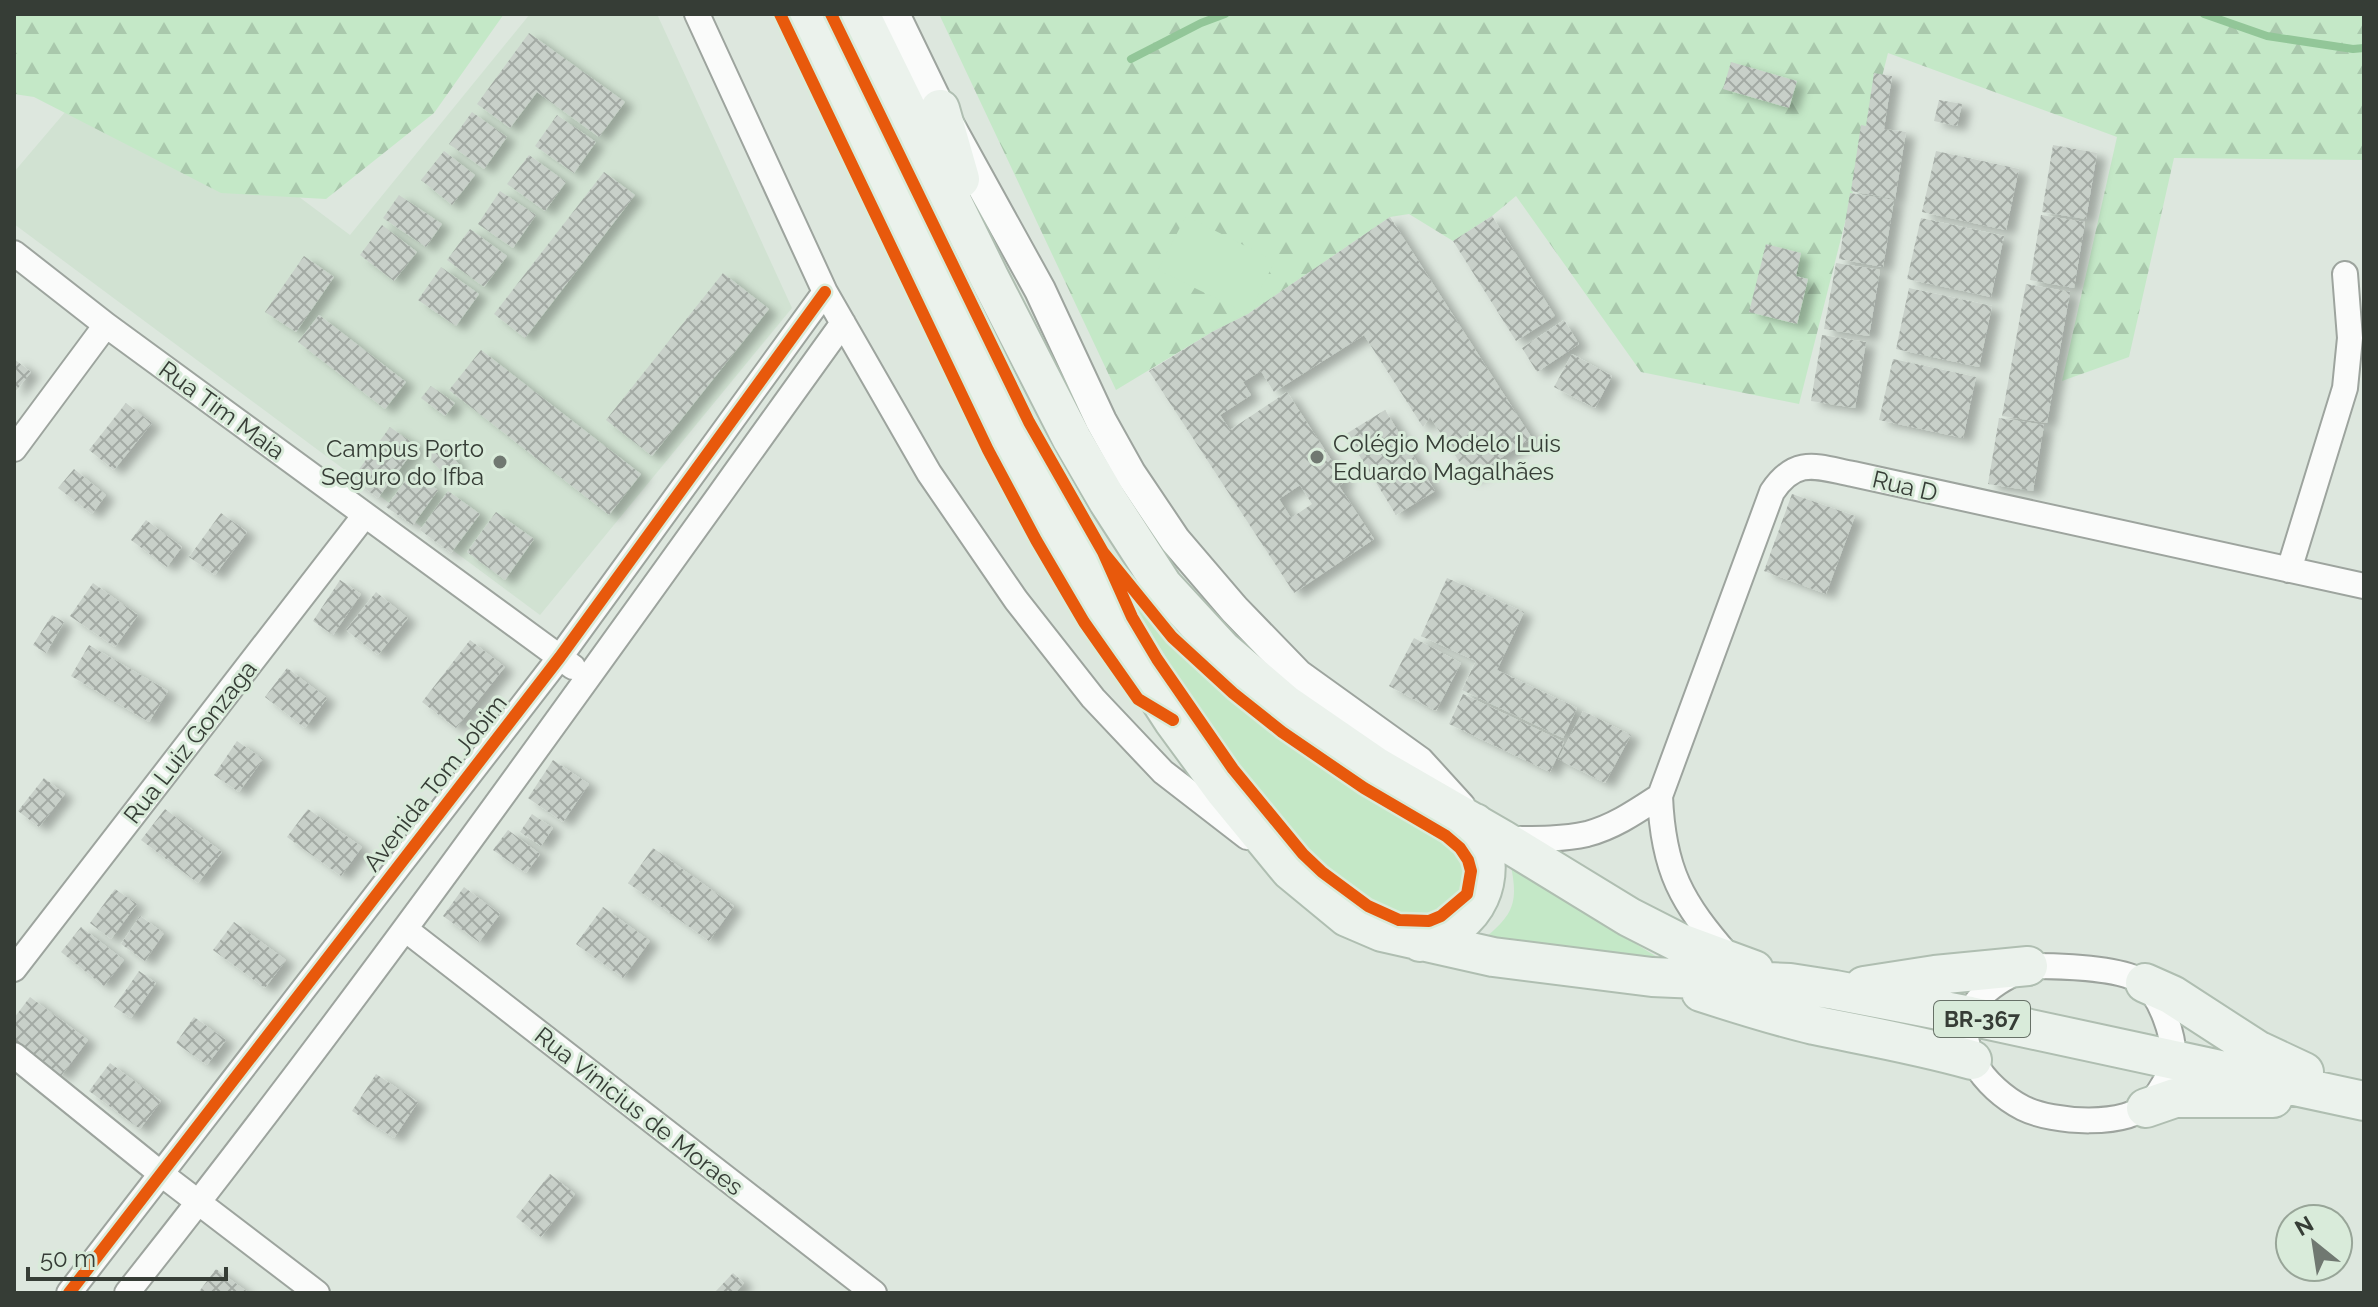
<svg xmlns="http://www.w3.org/2000/svg" width="2378" height="1307" viewBox="0 0 2378 1307" font-family="Raleway,sans-serif">
	<defs>
		<pattern id="forest-firs" width="22" height="20" patternUnits="userSpaceOnUse" patternTransform="scale(2)"><rect width="22" height="20" fill="#c4e8c7"/><path d="M5 1l3.5 6h-7zM16 11l3.5 6h-7z" fill="#a9c8ac"/></pattern>
		<pattern id="building-cross-hatch" width="8" height="8" patternUnits="userSpaceOnUse" patternTransform="scale(2)"><rect width="8" height="8" fill="#c8d0c9"/><path d="M0 0l8 8M0 8l8-8" fill="none" stroke="#a3aaa4"/></pattern>
		<filter id="shadow"><feDropShadow dx="9" dy="5" stdDeviation="4" flood-color="#0004"/></filter>
	</defs>
	<rect width="100%" height="100%" fill="#dde7de"/>
	<path fill="#d1e2d2" d="M530,14H657L792,308L540,615L14,224V172L112,57L350,235Z"/>
	<path fill="url(#forest-firs)" d="M14,14H504L434,113L326,199L221,193L34,97L14,94Z
		M939,14H2364V160L2174,158L2129,357L2062,381L2117,137L1888,53L1799,404L1641,372L1516,196L1492,216L1453,241L1409,214L1390,217L1248,314L1212,332L1116,390Z"/>
	<path fill="#c4e8c7" d="M1186,216L1275,261L1248,314L1158,270Z
		M1117,575C1134,597 1151,621 1171,642C1232,708 1308,760 1384,806C1412,823 1452,838 1465,869C1463,890 1452,910 1430,914C1323,933 1164,656 1117,575Z
		M1511,866L1657,957L1486,937C1514,914 1518,901 1511,866Z"/>
	<g fill="none" stroke-linecap="round" stroke-linejoin="round">
		<path stroke="#92c698" stroke-width="8" d="M2204,14L2267,36L2353,49L2364,48
			M1131,59L1201,23L1225,14"/>
	</g>
	<path fill="url(#building-cross-hatch)" fill-rule="evenodd" filter="url(#shadow)" d="M529,33L625,102L599,137L537,92L510,128L477,104Z
		M1731,62L1797,81L1789,108L1723,89Z
		M1874,73L1892,76L1884,129L1906,132L1895,199L1851,191L1861,125L1866,126Z
		M1939,100L1962,104L1957,126L1934,121Z
		M472,112L507,137L484,169L449,144Z
		M557,115L596,142L574,173L535,146Z
		M2053,145L2097,153L2086,219L2042,212Z
		M444,151L475,175L452,205L421,180Z
		M1936,151L2019,169L2006,230L1922,212Z
		M529,155L566,182L545,211L507,184Z
		M604,172L635,195L525,338L494,314Z
		M500,191L536,215L513,248L478,224Z
		M1850,193L1894,200L1883,267L1839,259Z
		M399,195L442,224L426,247L383,218Z
		M2041,215L2085,222L2074,288L2030,280Z
		M1492,216L1555,316L1516,341L1453,241Z
		M1390,217L1532,438L1470,478L1430,417L1423,427L1364,335L1274,392L1261,371L1243,382L1251,395L1220,415L1230,430L1287,392L1345,481L1339,486L1374,539L1294,593L1149,371L1212,332L1248,314ZM1300,485L1312,504L1291,518L1279,499Z
		M1921,218L2004,236L1991,297L1907,279Z
		M382,225L417,252L394,281L360,255Z
		M470,229L507,256L484,287L447,260Z
		M1766,244L1801,253L1796,276L1808,279L1797,324L1749,312Z
		M304,256L334,277L296,332L265,312Z
		M1836,263L1880,270L1869,336L1824,329Z
		M441,267L479,294L456,326L418,300Z
		M723,273L769,309L652,456L606,420Z
		M2026,284L2070,292L2047,423L2002,416Z
		M1909,288L1992,306L1979,367L1896,349Z
		M319,315L406,382L385,409L298,342Z
		M1564,320L1579,344L1537,372L1522,348Z
		M1822,335L1866,342L1855,408L1811,401Z
		M481,350L641,474L609,515L449,390Z
		M1572,354L1612,376L1595,408L1554,387Z
		M14,359L31,372L14,393Z
		M1893,359L1976,377L1963,438L1879,420Z
		M431,386L455,403L445,416L421,398Z
		M126,403L152,423L114,470L89,450Z
		M1385,410L1435,491L1396,515L1346,434Z
		M1999,418L2044,425L2033,491L1988,484Z
		M390,427L417,446L378,498L352,479Z
		M438,442L459,464L446,476L425,454Z
		M74,469L106,495L92,514L58,488Z
		M412,472L438,490L413,525L386,507Z
		M448,491L480,514L451,553L420,530Z
		M1792,494L1855,516L1826,594L1764,571Z
		M496,512L534,539L505,580L467,552Z
		M221,513L247,532L215,575L189,557Z
		M146,520L182,547L167,567L131,540Z
		M1447,578L1524,612L1497,670L1577,708L1563,738L1462,690L1476,661L1421,636Z
		M340,580L361,594L333,635L313,621Z
		M93,583L138,615L115,647L70,616Z
		M376,592L408,618L378,655L346,630Z
		M52,615L64,622L46,653L33,645Z
		M1414,638L1461,663L1436,711L1389,686Z
		M470,640L505,667L456,728L422,702Z
		M89,645L168,691L149,722L71,676Z
		M287,668L327,698L305,728L265,697Z
		M1463,694L1564,742L1550,772L1449,724Z
		M1583,711L1631,735L1605,783L1558,759Z
		M237,741L263,759L239,792L214,775Z
		M553,760L589,784L563,822L528,798Z
		M44,778L65,794L39,827L18,811Z
		M165,809L222,852L198,883L141,840Z
		M308,809L362,847L341,876L287,837Z
		M532,814L553,828L541,846L520,832Z
		M508,830L540,854L526,873L493,850Z
		M653,848L734,906L709,941L628,883Z
		M464,887L500,914L479,942L443,916Z
		M115,889L137,904L111,939L90,923Z
		M603,907L650,941L623,978L576,944Z
		M140,916L164,933L145,961L121,944Z
		M234,922L286,960L265,988L213,950Z
		M81,927L124,960L104,986L61,952Z
		M139,971L156,983L131,1018L114,1007Z
		M30,997L88,1040L61,1076L14,1041V1018Z
		M194,1017L226,1040L207,1065L176,1043Z
		M110,1063L161,1101L140,1129L89,1091Z
		M376,1074L418,1102L394,1138L352,1111Z
		M550,1174L575,1194L541,1237L516,1217Z
		M216,1269L249,1293H198Z
		M733,1273L744,1283L735,1293H719L716,1291Z"/>
	<g fill="none" stroke-linecap="round" stroke-linejoin="round">
		<defs>
			<path id="minor" d="M697,14L825,292L929,473L1016,600L1093,698L1163,772L1247,837
				M14,253L106,325L573,667
				M14,449L106,325
				M2289,570L2345,388L2350,338L2345,274
				M1504,839C1531,839 1560,840 1587,834C1614,827 1637,811 1660,796
				M405,929L874,1293
				M1730,958C1681,902 1663,870 1660,796L1772,492C1796,456 1817,467 1853,474L2364,586
				M2028,966C2055,966 2120,967 2142,982C2160,994 2175,1037 2173,1059C2171,1074 2161,1091 2151,1102C2127,1128 2053,1123 2023,1108C1986,1089 1945,1041 1978,1000C1991,984 2011,975 2028,966Z
				M14,969L365,515
				M14,1055L160,1173L317,1293
				M69,1293L560,657L825,292
				M127,1293C377,978 608,649 843,323"/>
			<path id="tertiary" d="M894,14L940,109L1040,290L1101,421L1130,473L1175,540L1234,609L1298,675L1419,762L1460,807"/>
			<path id="primary" d="M806,14L874,150L927,269L1001,421L1123,643L1173,720L1225,791L1290,870L1347,917L1382,932L1493,957L1652,977L1790,983L1835,990L1970,1016L2364,1101
				M860,14L989,277L1072,439L1108,501L1163,586L1222,650L1285,704L1375,766L1503,840L1629,917L1678,942L1754,970
				M940,109L960,179
				M1420,942C1480,925 1500,879 1475,823
				M2145,983L2172,995L2257,1050L2304,1072
				M1864,986L1935,975L2028,966
				M1701,992C1738,1004 1776,1016 1814,1025C1867,1036 1919,1045 1972,1060
				M2146,1108L2175,1098H2273"/>
		</defs>
		<use href="#minor" stroke="#9da49e" stroke-width="28"/>
		<use href="#tertiary" stroke="#9da49e" stroke-width="34"/>
		<use href="#primary" stroke="#afbeb1" stroke-width="42"/>
		<use href="#minor" stroke="#fafbfa" stroke-width="24"/>
		<use href="#tertiary" stroke="#fafbfa" stroke-width="30"/>
		<use href="#primary" stroke="#ebf2ec" stroke-width="38"/>
		<defs>
			<path id="cycleway" d="M780,14L988,450L1036,540L1084,622L1138,699L1173,720
				M831,14L1029,422L1103,552L1132,617L1157,659L1233,769L1303,854L1322,872L1368,906L1399,920L1429,921L1441,916L1467,894L1471,871L1468,860L1460,848L1446,836L1364,788L1282,732L1233,693L1172,637L1103,552
				M69,1293L560,657L825,292"/>
		</defs>
		<use href="#cycleway" stroke="#d9ebda" stroke-width="17"/>
		<use href="#cycleway" stroke="#e8590c" stroke-width="12"/>
	</g>
	<g fill="#707871" stroke="#d9ebda" stroke-width="3">
		<circle cx="1317" cy="457" r="8"/>
		<circle cx="500" cy="462" r="8"/>
	</g>
	<g text-anchor="middle" dominant-baseline="central" stroke-width="6" stroke-linejoin="round" paint-order="stroke">
		<rect fill="#d9ebda" stroke="#677167" stroke-width="2" x="1934" y="1001" width="96" height="36" rx="6"/>
		<g font-size="22" font-weight="bold" fill="#363d36">
			<text x="1982" y="1019">BR-367</text>
		</g>
		<g font-size="24" fill="#363d36" stroke="#d9ebda">
			<text transform="translate(222 410) rotate(36)">Rua Tim Maia</text>
			<text transform="translate(1905 486) rotate(13)">Rua D</text>
			<text transform="translate(190 742) rotate(-52)">Rua Luiz Gonzaga</text>
			<text transform="translate(435 783) rotate(-52)">Avenida Tom Jobim</text>
			<text transform="translate(639 1111) rotate(38)">Rua Vinicius de Moraes</text>
		</g>
		<g font-size="24" fill="#363d36" stroke="#d9ebda" text-anchor="start">
			<text x="1333" y="443">Colégio Modelo Luis<tspan x="1333" dy="28">Eduardo Magalhães</tspan></text>
			<text x="484" y="448" text-anchor="end">Campus Porto<tspan x="484" dy="28">Seguro do Ifba</tspan></text>
		</g>
	</g>
	<rect width="2378" height="1307" fill="none" stroke="#363d36" stroke-width="32"/>
	<g transform="translate(2314 1243) rotate(330)"><circle r="38" fill="#d9ebda" stroke="#98a598" stroke-width="2"/>
	<path d="M0-6L14 30L0 20L-14 30Z" fill="#707871"/>
	<text y="-12" font-size="22" font-weight="bold" text-anchor="middle" fill="#363d36">N</text>
	</g>
	<path d="M28 1267v12h198v-12" fill="none" stroke="#363d36" stroke-width="4"/>
	<text x="40" y="1267" font-size="24" fill="#363d36" stroke="#d9ebda" stroke-width="6" paint-order="stroke">50 m</text>
</svg>
